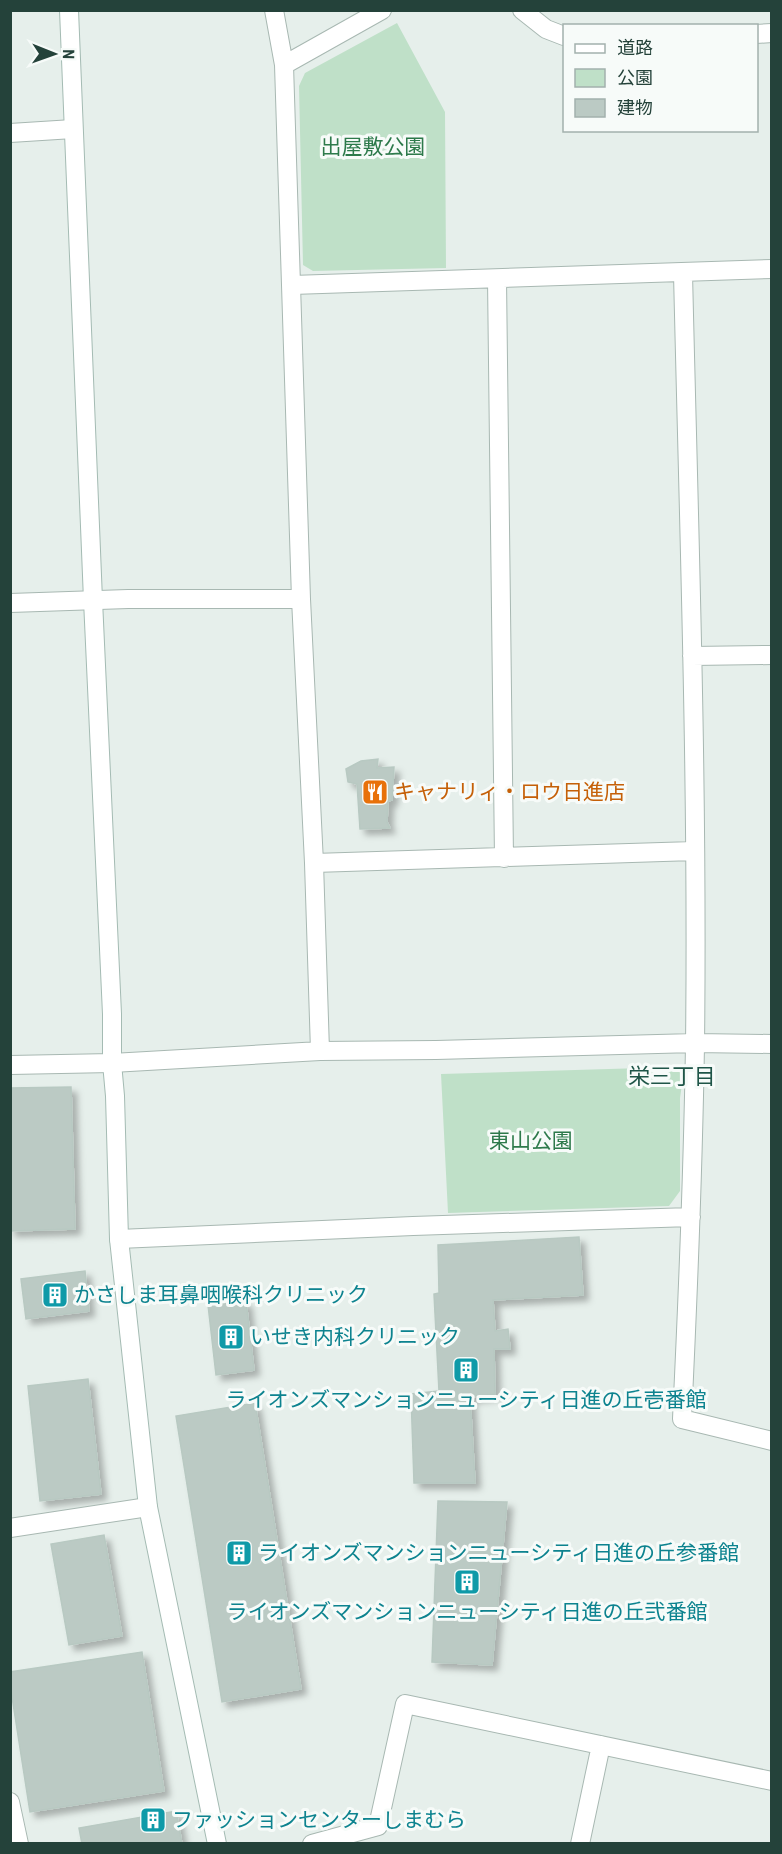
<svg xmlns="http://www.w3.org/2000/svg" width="782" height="1854" viewBox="0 0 782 1854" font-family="'Roboto Condensed','Noto Sans JP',sans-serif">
	<defs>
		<filter id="shadow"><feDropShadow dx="5.5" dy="5.5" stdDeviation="3" flood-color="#0004"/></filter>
	</defs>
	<rect width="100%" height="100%" fill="#e6efeb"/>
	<path fill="#bfe0c8" d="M397,23L445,112L446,268L313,271L303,265L299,86L305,73Z
		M676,1067L683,1077L680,1098V1191L669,1206L448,1213L441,1074Z"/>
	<path fill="#bbcac4" stroke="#b8c9c2" stroke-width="1.5" filter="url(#shadow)" d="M378,759L377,768L394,767L392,800L388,801L387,822L390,828L360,829L357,784L348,782L346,769L361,761Z
		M71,1087L75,1229L10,1231V1088Z
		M579,1237L583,1295L493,1300L495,1331L508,1329L510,1349H494L495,1394L470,1397L475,1483H414L411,1394L439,1391L434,1294L439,1293L438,1245Z
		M85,1271L89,1311L26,1319L21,1279Z
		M246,1301L254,1370L216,1375L208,1305Z
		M88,1379L101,1494L40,1501L28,1386Z
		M255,1403L301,1689L222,1702L176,1416Z
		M438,1501L507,1502L492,1665L432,1662Z
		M104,1535L122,1636L69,1645L51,1544Z
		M142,1652L164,1791L30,1812L10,1684V1672Z
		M176,1811L182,1844H82L79,1828Z"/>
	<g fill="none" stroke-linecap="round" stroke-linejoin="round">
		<defs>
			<path id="street" d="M274,10L284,65L301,599L314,863L320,1051
				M522,10L546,29L564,36
				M756,34L772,33
				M284,65L382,10
				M10,133L73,129
				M683,273C689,530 698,788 695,1045C693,1170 688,1295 682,1419L772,1441
				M497,279L504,858
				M292,285L772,269
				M10,603L128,599H301
				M692,656L772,655
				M314,863L694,851
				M10,1065L112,1063L320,1051L436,1050L695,1043L772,1044
				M119,1239L413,1226L691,1217
				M10,1528L148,1507
				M10,1802L19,1844
				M312,1844L378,1826L405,1704L772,1781
				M580,1844L601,1745"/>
			<path id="secondary" d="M69,10L93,600L112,1014V1063L115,1096L119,1239L148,1507L217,1844"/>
		</defs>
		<use href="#street" stroke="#a8b8b2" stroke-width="20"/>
		<use href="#secondary" stroke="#a4bbb3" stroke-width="20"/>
		<use href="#street" stroke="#fff" stroke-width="18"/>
		<use href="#secondary" stroke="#fff" stroke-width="18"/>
	</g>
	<defs>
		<symbol id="restaurant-square" viewBox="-11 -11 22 22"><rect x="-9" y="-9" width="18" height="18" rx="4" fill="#e8710a" stroke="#f7fbf9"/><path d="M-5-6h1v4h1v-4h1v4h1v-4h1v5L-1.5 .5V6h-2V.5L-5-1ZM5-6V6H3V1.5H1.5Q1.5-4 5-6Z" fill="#fff"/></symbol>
		<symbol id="building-square" viewBox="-11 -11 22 22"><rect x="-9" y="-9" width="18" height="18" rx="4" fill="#0f9aa8" stroke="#f7fbf9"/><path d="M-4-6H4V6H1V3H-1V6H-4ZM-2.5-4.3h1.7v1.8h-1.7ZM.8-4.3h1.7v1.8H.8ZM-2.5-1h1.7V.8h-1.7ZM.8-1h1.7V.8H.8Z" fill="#fff"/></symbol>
	</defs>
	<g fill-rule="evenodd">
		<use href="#restaurant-square" x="360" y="777" width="30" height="30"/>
		<use href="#building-square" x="40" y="1280" width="30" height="30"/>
		<use href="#building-square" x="216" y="1322" width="30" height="30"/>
		<use href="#building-square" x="451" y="1355" width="30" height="30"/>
		<use href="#building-square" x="224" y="1538" width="30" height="30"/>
		<use href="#building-square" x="452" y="1567" width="30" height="30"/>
		<use href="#building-square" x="138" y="1805" width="30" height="30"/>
	</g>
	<g text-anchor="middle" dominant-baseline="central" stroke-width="6" stroke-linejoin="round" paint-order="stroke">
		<g font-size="21" fill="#2d7a4b" stroke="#f7fbf9">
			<text x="373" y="147">出屋敷公園</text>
			<text x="531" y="1141">東山公園</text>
		</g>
		<g font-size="21" fill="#c56008" stroke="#f7fbf9" text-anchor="start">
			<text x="394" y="792">キャナリィ・ロウ日進店</text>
		</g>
		<g font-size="21" fill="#0d838f" stroke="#f7fbf9" text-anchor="start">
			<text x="74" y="1295">かさしま耳鼻咽喉科クリニック</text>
			<text x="250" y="1337">いせき内科クリニック</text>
			<text x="466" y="1400" text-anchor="middle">ライオンズマンションニューシティ日進の丘壱番館</text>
			<text x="258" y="1553">ライオンズマンションニューシティ日進の丘参番館</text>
			<text x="467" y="1612" text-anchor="middle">ライオンズマンションニューシティ日進の丘弐番館</text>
			<text x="172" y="1820">ファッションセンターしまむら</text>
		</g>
		<g font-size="22" fill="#1f5548" stroke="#f7fbf9">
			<text x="672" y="1076">栄三丁目</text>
		</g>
	</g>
	<rect width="782" height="1854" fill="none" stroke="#24423a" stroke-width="24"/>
	<rect x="563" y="24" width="195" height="108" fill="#f7fbf9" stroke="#a3b1ad" stroke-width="1.5"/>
	<rect x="575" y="44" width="30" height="9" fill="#ffffff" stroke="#a3b1ad" stroke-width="1.5"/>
	<text x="617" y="54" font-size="18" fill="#24423a">道路</text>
	<rect x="575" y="69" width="30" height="18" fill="#bfe0c8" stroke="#a3b1ad" stroke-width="1.5"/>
	<text x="617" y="84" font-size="18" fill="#24423a">公園</text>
	<rect x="575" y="99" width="30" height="18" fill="#bbcac4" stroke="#a3b1ad" stroke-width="1.5"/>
	<text x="617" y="114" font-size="18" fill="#24423a">建物</text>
	<g transform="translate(54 54) rotate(91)" stroke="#f7fbf9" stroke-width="4.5" paint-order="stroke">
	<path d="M0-4.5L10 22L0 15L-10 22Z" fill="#24423a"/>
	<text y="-9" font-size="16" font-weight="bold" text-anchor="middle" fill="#24423a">N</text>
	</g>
</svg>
